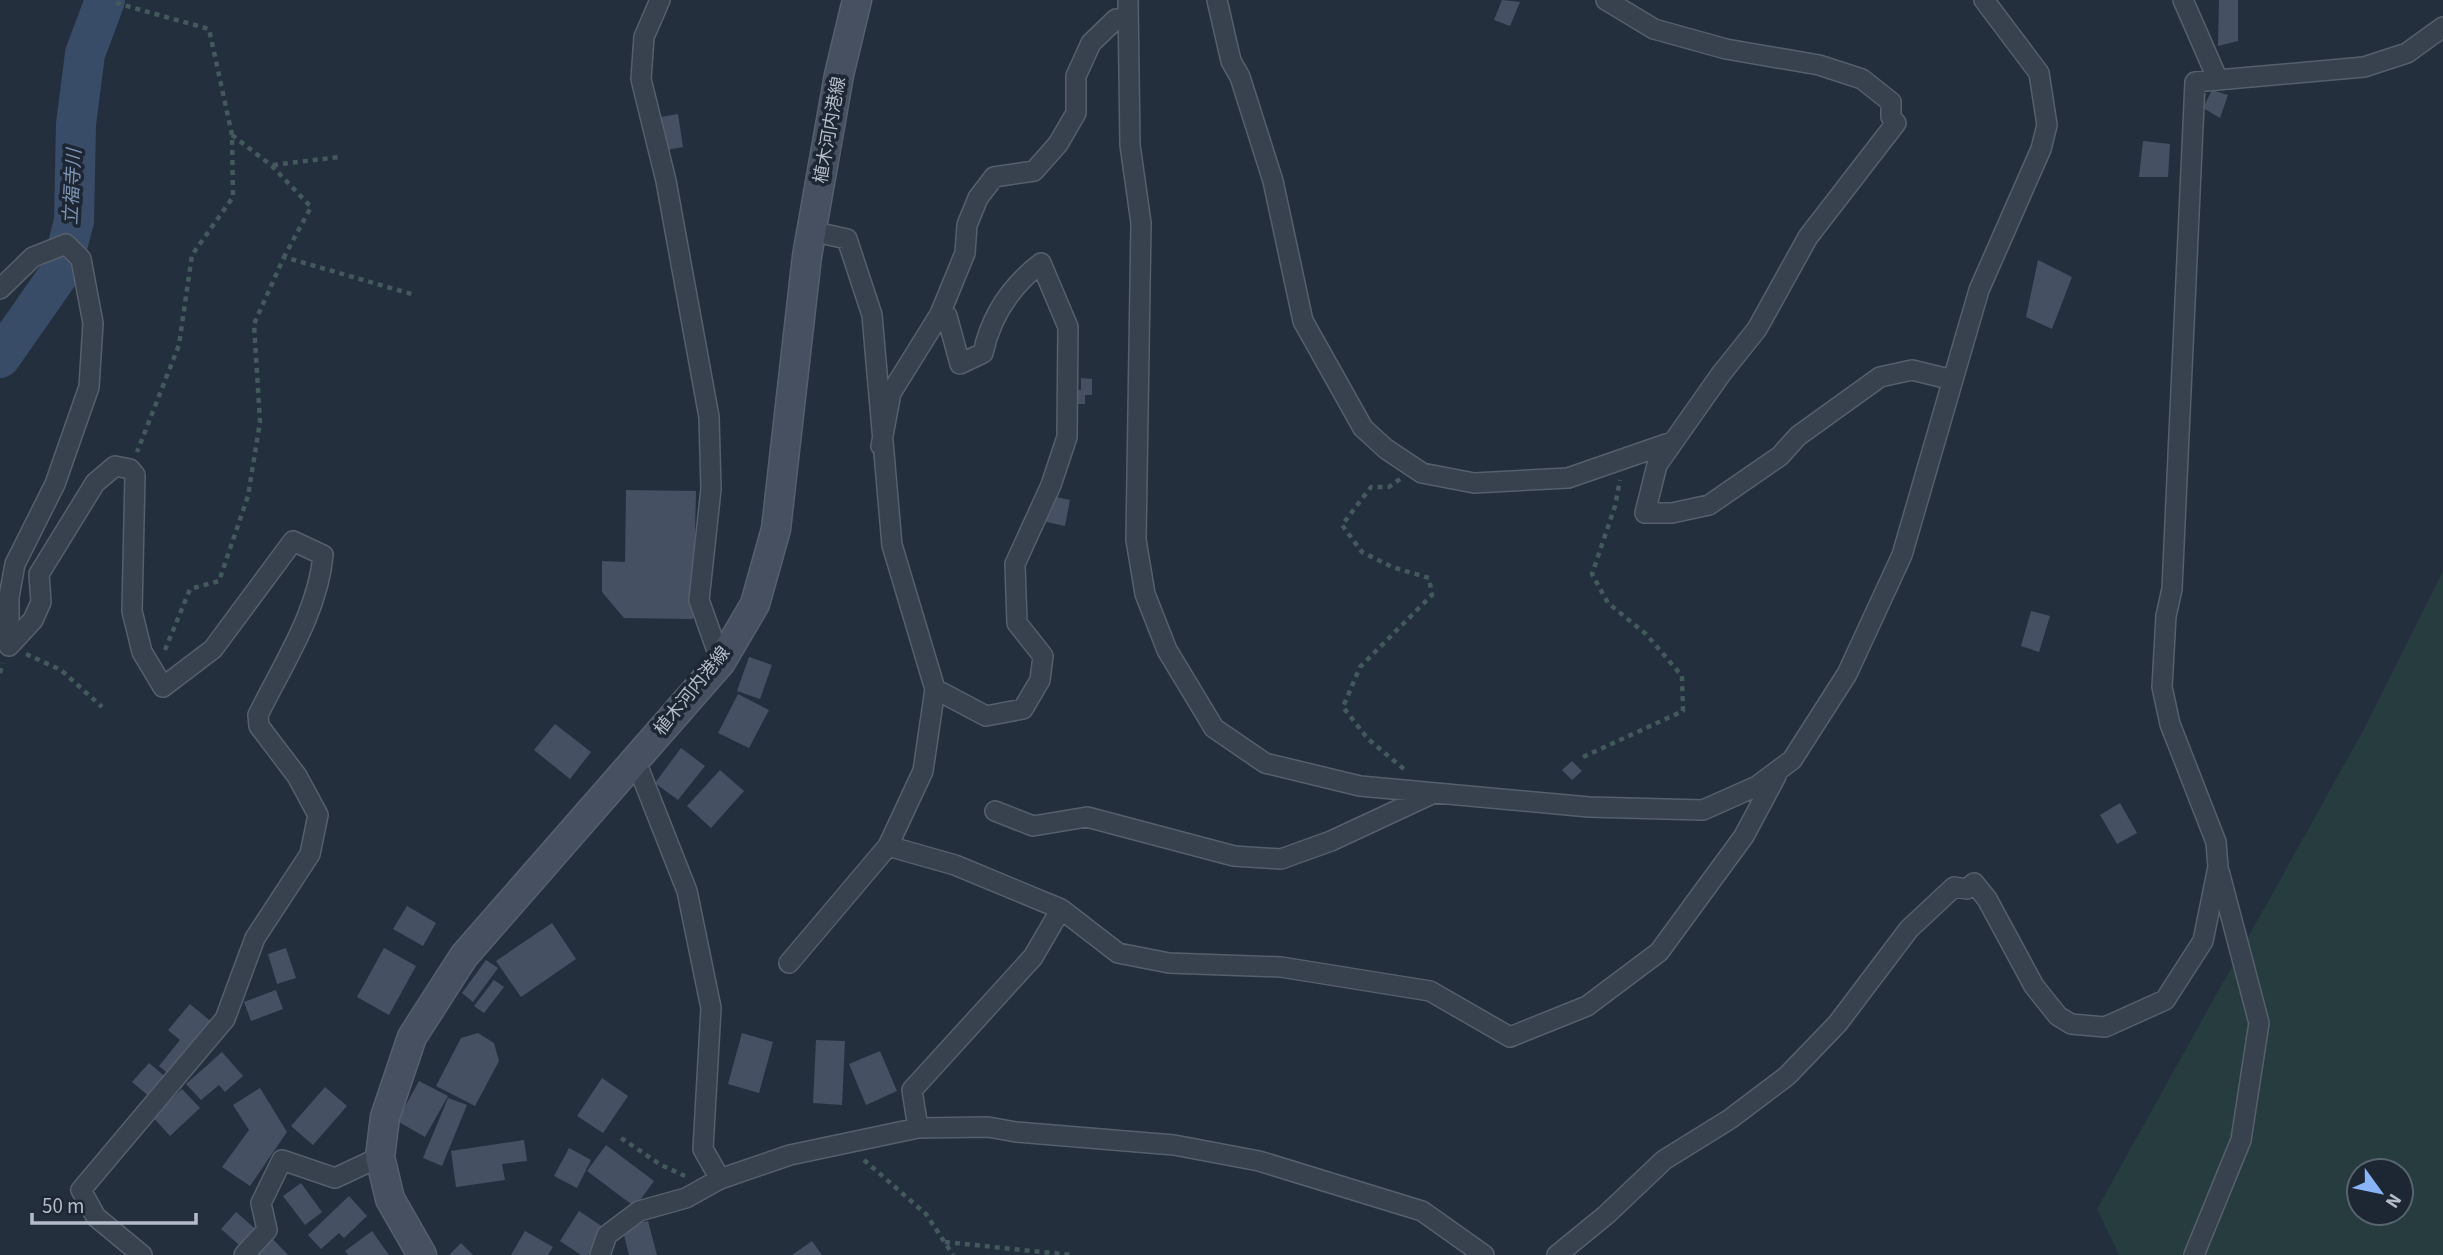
<svg xmlns="http://www.w3.org/2000/svg" width="2443" height="1255" viewBox="0 0 2443 1255" font-family="'Source Sans 3','Noto Sans JP',sans-serif">
	<rect width="100%" height="100%" fill="#242f3e"/>
	<path fill="#263c3f" fill-rule="evenodd" d="M2443,571V1255H2119L2097,1209L2364,729ZM2359,1171H2401V1213H2359Z"/>
	<g fill="none" stroke-linecap="round" stroke-linejoin="round">
		<path stroke="#394c67" stroke-width="40" d="M0,358L61,271L74,221L76,124L85,54L105,0"/>
	</g>
	<path fill="#455162" d="M1502,0L1520,2L1510,26L1494,20Z
		M2219,0H2238V41L2218,46Z
		M2212,90L2228,95L2220,118L2203,108Z
		M678,114L683,147L667,150L661,117Z
		M2143,141L2170,144L2168,177H2139Z
		M2038,260L2072,277L2052,329L2026,317Z
		M1081,378L1092,379V395H1085V404H1073V389L1081,390Z
		M626,490L696,491L693,619L624,618L602,592V561L625,562Z
		M1047,495L1070,500L1065,526L1042,521Z
		M2031,611L2050,616L2039,652L2021,646Z
		M749,657L772,665L760,699L737,691Z
		M738,694L769,710L749,748L718,733Z
		M555,724L591,752L570,779L534,750Z
		M681,748L705,766L678,800L655,783Z
		M1572,761L1582,771L1572,780L1562,770Z
		M720,770L744,791L711,828L687,806Z
		M2120,803L2137,833L2117,844L2100,815Z
		M407,906L436,923L423,946L393,929Z
		M552,923L576,959L521,997L496,961Z
		M286,948L296,978L277,984L268,954Z
		M384,948L416,966L389,1015L357,997Z
		M486,960L498,968L473,1002L462,993Z
		M494,980L504,987L484,1013L474,1006Z
		M276,990L283,1009L251,1021L244,1002Z
		M190,1004L214,1024L171,1076L159,1066L180,1040L168,1030Z
		M478,1033L494,1043L499,1061L475,1106L436,1086L461,1038Z
		M742,1033L773,1042L759,1093L728,1084Z
		M816,1040L845,1041L842,1105L813,1103Z
		M880,1051L897,1091L866,1105L849,1064Z
		M222,1052L243,1076L225,1092L219,1085L201,1100L186,1084Z
		M149,1063L168,1079L151,1098L132,1082Z
		M602,1078L628,1096L603,1133L577,1116Z
		M419,1081L448,1096L425,1137L397,1121Z
		M325,1087L347,1106L313,1145L291,1126Z
		M260,1088L287,1132L250,1186L222,1167L249,1130L233,1105Z
		M182,1089L200,1108L170,1136L153,1117Z
		M448,1098L467,1105L442,1166L423,1158Z
		M524,1140L527,1161L502,1164L505,1180L456,1187L451,1151Z
		M606,1145L654,1181L635,1207L587,1171Z
		M569,1148L591,1160L577,1188L554,1176Z
		M301,1183L322,1212L305,1225L283,1196Z
		M349,1196L367,1216L344,1238L339,1233L321,1249L308,1235Z
		M579,1211L606,1229L588,1255H581L560,1241Z
		M236,1212L260,1233L245,1250L221,1229Z
		M648,1221L657,1255H629L622,1227Z
		M372,1231L389,1255H348L345,1251Z
		M525,1231L553,1247L548,1255H511Z
		M268,1234L288,1255H246Z
		M812,1241L822,1255H792Z
		M461,1243L473,1255H449Z"/>
	<g fill="none" stroke-linecap="round" stroke-linejoin="round">
		<defs>
			<path id="minor" d="M660,0L644,37L641,79L666,181L709,417L711,489L699,600L721,662
				M1128,0L1130,145L1141,223L1136,540L1145,594L1167,650L1214,728L1265,763L1360,786L1589,807L1703,810L1757,786L1792,760L1847,674L1902,555L1979,290L2041,149L2047,125L2039,73L1984,0
				M1217,0L1231,61L1240,77L1273,181L1303,321L1363,428L1386,449L1422,473L1474,483L1568,478L1672,442
				M1606,0L1654,29L1726,49L1819,65L1862,79L1891,102V117L1896,123L1808,237L1757,329L1721,374L1657,465L1645,513H1672L1709,505L1780,456L1798,436L1880,377L1912,370L1953,380
				M2183,0L2218,80
				M0,289L33,257L66,244L81,259L93,323L89,387L55,484L15,564L9,597V646L33,620L41,602L39,574L95,483L115,466L130,469L135,475L132,611L142,652L163,687L213,649L293,541L323,555C318,612 283,664 258,715L259,726L297,776L318,815L310,854L255,938L225,1019L81,1190L96,1217L142,1255
				M940,314L965,253L967,225L978,198L994,177L1034,171L1058,144L1076,113V76L1091,43L1116,19H1126
				M881,446L891,393L940,314L947,316L960,364L983,353C991,316 1011,286 1041,263L1068,327L1067,437L1051,485L1015,564L1017,623L1043,656L1040,680L1023,709L986,716L935,689
				M635,759L687,891L711,1008L703,1149L720,1179
				M995,811L1033,826L1087,817L1234,856L1281,859L1331,841L1434,793
				M888,846L955,865L1061,909L1118,953L1169,963L1281,967L1430,991L1510,1037L1587,1006L1659,952L1744,836L1776,776
				M789,963L888,846L923,771L935,689L892,545L872,315L847,239L811,231
				M918,1128L912,1090L1033,957L1061,909
				M244,1255L267,1230L261,1203L282,1160L335,1178L380,1157
				M600,1255L607,1235L639,1211L686,1198L720,1179L790,1155L918,1128L988,1127L1016,1132L1174,1145L1259,1161L1422,1211L1484,1255
				M1557,1255L1606,1215L1664,1160L1730,1119L1787,1076L1838,1023L1909,929L1954,887L1967,889L1974,883L1987,899L2034,986L2058,1016L2071,1024L2105,1027L2165,1000L2203,941L2218,867L2216,842L2170,724L2162,687L2166,616L2172,589L2195,82L2364,67L2407,53L2443,27
				M2194,1255L2241,1140L2259,1023L2219,871"/>
			<path id="secondary" d="M422,1255L390,1199L380,1157L385,1117L412,1037L464,956L721,662L755,604L776,529L807,256L839,75L857,0"/>
		</defs>
		<use href="#minor" stroke="#565f6c" stroke-width="22"/>
		<use href="#secondary" stroke="#565f6c" stroke-width="31"/>
		<path stroke="#44595c" stroke-width="4.5" stroke-dasharray="5 5" stroke-linecap="butt" d="M116,3L209,29L232,135L233,197L192,255L179,345L137,452
			M232,135L272,166L311,207L284,257
			M273,165L339,157
			M1400,479L1389,487H1371L1342,525L1362,552L1392,567L1429,578L1432,595L1360,667L1343,707L1368,739L1405,770
			M165,650L190,589L219,581L248,496L260,422L254,324L284,257L415,295
			M26,654L61,670L102,707
			M0,673L3,663
			M1583,757L1683,711L1682,676L1646,634L1608,603L1592,574L1615,506L1620,480
			M621,1138L661,1165L685,1176
			M864,1160L926,1214L953,1255
			M945,1242L1071,1255"/>
		<use href="#minor" stroke="#38414e" stroke-width="19"/>
		<use href="#secondary" stroke="#465061" stroke-width="28"/>
	</g>
	<g text-anchor="middle" dominant-baseline="central" stroke-width="7" stroke-linejoin="round" paint-order="stroke">
		<g font-size="18" fill="#b4bcc9" stroke="#1d2633">
			<text transform="translate(830 130) rotate(-80)">植木河内港線</text>
			<text transform="translate(692 691) rotate(-51)">植木河内港線</text>
		</g>
		<g font-size="19" font-style="italic" fill="#7c92b1" stroke="#1d2633">
			<text transform="translate(73 187) rotate(-87)">立福寺川</text>
		</g>
	</g>
	<g transform="translate(2380 1192) rotate(123)"><circle r="33" fill="#1d2633" stroke="#59626f" stroke-width="2"/>
	<path d="M0-5L12 26L0 18L-12 26Z" fill="#8ab4f8"/>
	<text y="-10" font-size="19" font-weight="bold" text-anchor="middle" fill="#b4bcc9">N</text>
	</g>
	<path d="M32 1213v10h164v-10" fill="none" stroke="#b4bcc9" stroke-width="3.5"/>
	<text x="42" y="1213" font-size="21" fill="#b4bcc9" stroke="#1d2633" stroke-width="5" paint-order="stroke">50 m</text>
</svg>
